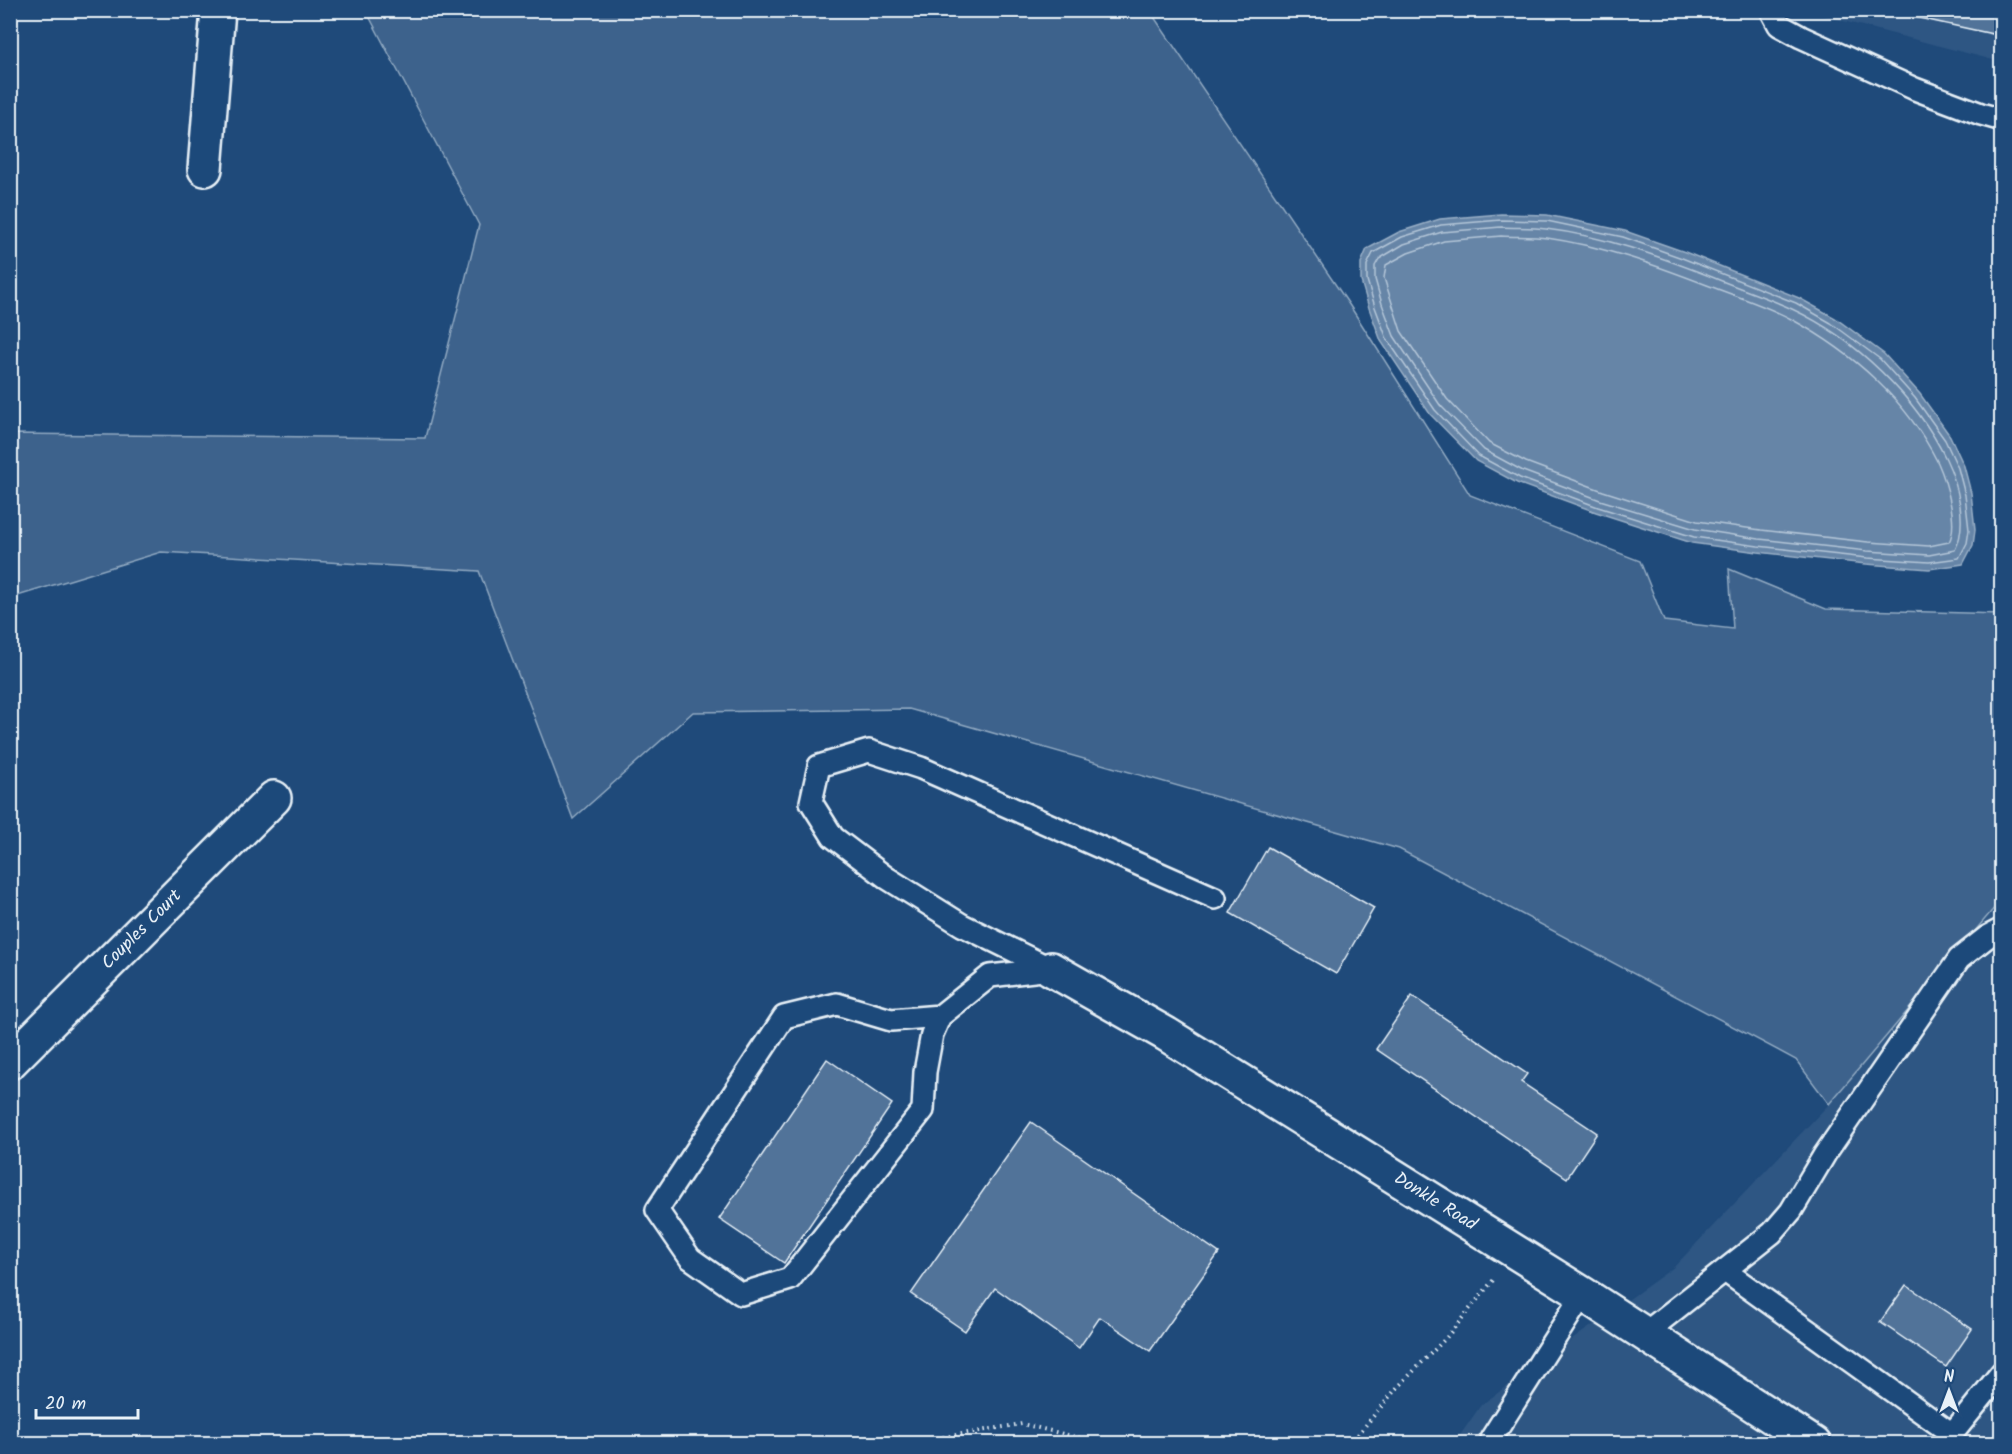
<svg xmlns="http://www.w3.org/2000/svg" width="2012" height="1454" viewBox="0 0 2012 1454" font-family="Kalam,sans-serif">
	<rect width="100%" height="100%" fill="#1f4a7a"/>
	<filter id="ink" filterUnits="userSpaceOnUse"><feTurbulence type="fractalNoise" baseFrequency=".0167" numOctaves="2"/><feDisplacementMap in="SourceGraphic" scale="12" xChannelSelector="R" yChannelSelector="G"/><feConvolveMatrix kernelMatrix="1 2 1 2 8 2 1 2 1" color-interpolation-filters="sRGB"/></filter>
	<g filter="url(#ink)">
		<path fill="#2e5683" d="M1805,11H2001V62Z
			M2001,900V1443L1454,1444L1481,1405L1674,1267L1829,1104Z"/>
		<path fill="#3c628c" stroke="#92aac2" stroke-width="1.5" d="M378,11H1150L1350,306L1470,495L1640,561L1664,621L1733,629L1729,569L1826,609L2001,614V900L1829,1104L1796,1060L1399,849L909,709L693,712L573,819L479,571L161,552L11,598V434L425,438L479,225L370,18Z"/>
		<path fill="#6685a7" stroke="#9ab0c7" stroke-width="1.5" d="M1501,214L1547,215L1625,231L1685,252L1799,298L1835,318L1884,354L1920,394L1950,436L1964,466L1971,493L1975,530L1973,545L1963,564L1929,569L1866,564L1758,552L1692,543L1596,512L1517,483L1476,461L1430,414L1381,341L1369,308L1361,281V263L1367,249L1399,232L1440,219Z"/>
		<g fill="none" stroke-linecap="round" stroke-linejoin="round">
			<path stroke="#b4c6d8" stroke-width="1.5" d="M1501,220L1547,221L1623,237L1682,258L1796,303L1831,323L1880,359L1915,398L1945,440L1958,468L1965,495L1969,530L1967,543L1959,558L1929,562L1867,558L1758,546L1694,537L1598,507L1520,478L1479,456L1435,410L1387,339L1375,307L1367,280V265L1373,253L1402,237L1441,225Z
				M1501,227C1516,228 1532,227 1546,229C1604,236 1658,256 1712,277C1738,288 1766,297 1792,309C1855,338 1916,397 1946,459C1958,484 1968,525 1955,550L1929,555L1867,551L1759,539L1695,529L1600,500L1523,471L1484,450L1440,405L1394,336L1382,304L1375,279V266L1379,259L1404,244L1442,232Z
				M1501,236C1516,237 1532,236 1547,238C1603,246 1655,265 1707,285C1735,296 1765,305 1791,319C1852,352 1907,400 1938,463C1946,481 1959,524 1949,542L1929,546L1868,542L1761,530L1697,521L1603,491L1526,462L1489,443L1447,399L1401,331L1384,278L1386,265L1408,253L1444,241Z"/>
		</g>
		<path fill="#517399" stroke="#e8f1f8" stroke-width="1.5" d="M1882,10H2002V36Z
			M1268,847L1374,908L1336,974L1230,913Z
			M1412,996L1527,1074L1521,1082L1597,1133L1567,1178L1376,1049Z
			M827,1059L892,1104L784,1263L719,1219Z
			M1031,1122L1219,1253L1150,1351L1100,1317L1079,1348L995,1288L965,1331L911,1294Z
			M1906,1285L1972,1329L1946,1367L1880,1322Z"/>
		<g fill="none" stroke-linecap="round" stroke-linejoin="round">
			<defs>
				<path id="lane" d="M1771,10L1779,25L1801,37L1915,89L1981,114L2002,120
					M1051,969L962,925L887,878L833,837L811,802L819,766L869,751L921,768L1215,898
					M940,1016L932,1034L925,1072L923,1110L790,1279L741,1294L690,1258L657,1210L784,1017L837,1004L891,1020L940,1016L990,976L1051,969
					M1725,1271L1952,1434
					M1644,1334L1772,1233L1791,1211L1825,1154L1959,959L1987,937L2002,929
					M1497,1444L1491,1439L1583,1294
					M1944,1444L2002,1372"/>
				<path id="street" d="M205,169L218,10
					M1051,969L1166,1034L1583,1294L1814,1444
					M10,1062L274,798"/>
			</defs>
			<use href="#lane" stroke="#e8f1f8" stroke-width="26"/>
			<use href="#street" stroke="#e8f1f8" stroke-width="38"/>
			<path stroke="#e8f1f8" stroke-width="4" stroke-dasharray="1.5 4.5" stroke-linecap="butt" d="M933,1444L944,1437L1022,1424L1105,1444
				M1350,1444L1396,1389L1446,1338L1495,1278"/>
			<use href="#lane" stroke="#1f4a7a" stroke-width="21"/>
			<use href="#street" stroke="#1f4a7a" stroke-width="33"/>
		</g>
	</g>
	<g text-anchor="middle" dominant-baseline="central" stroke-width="4.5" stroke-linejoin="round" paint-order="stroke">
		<g font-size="18" fill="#e8f1f8" stroke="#1f4a7a">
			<text transform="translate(142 930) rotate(-45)">Couples Court</text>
			<text transform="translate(1435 1202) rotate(32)">Donkle Road</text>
		</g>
	</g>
	<rect width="2012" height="1454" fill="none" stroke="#1f4a7a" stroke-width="36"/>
	<rect x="18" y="18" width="1976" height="1418" fill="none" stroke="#e8f1f8" stroke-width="2" filter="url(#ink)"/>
	<g transform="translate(1949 1391)" stroke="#1f4a7a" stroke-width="4.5" paint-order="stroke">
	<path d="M0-4.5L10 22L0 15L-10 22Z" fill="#e8f1f8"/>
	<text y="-9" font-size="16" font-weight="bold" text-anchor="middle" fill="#e8f1f8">N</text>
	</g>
	<path d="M36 1409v9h102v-9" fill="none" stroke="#e8f1f8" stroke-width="3"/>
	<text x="45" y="1409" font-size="18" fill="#e8f1f8" stroke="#1f4a7a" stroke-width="4.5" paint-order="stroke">20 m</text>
</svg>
